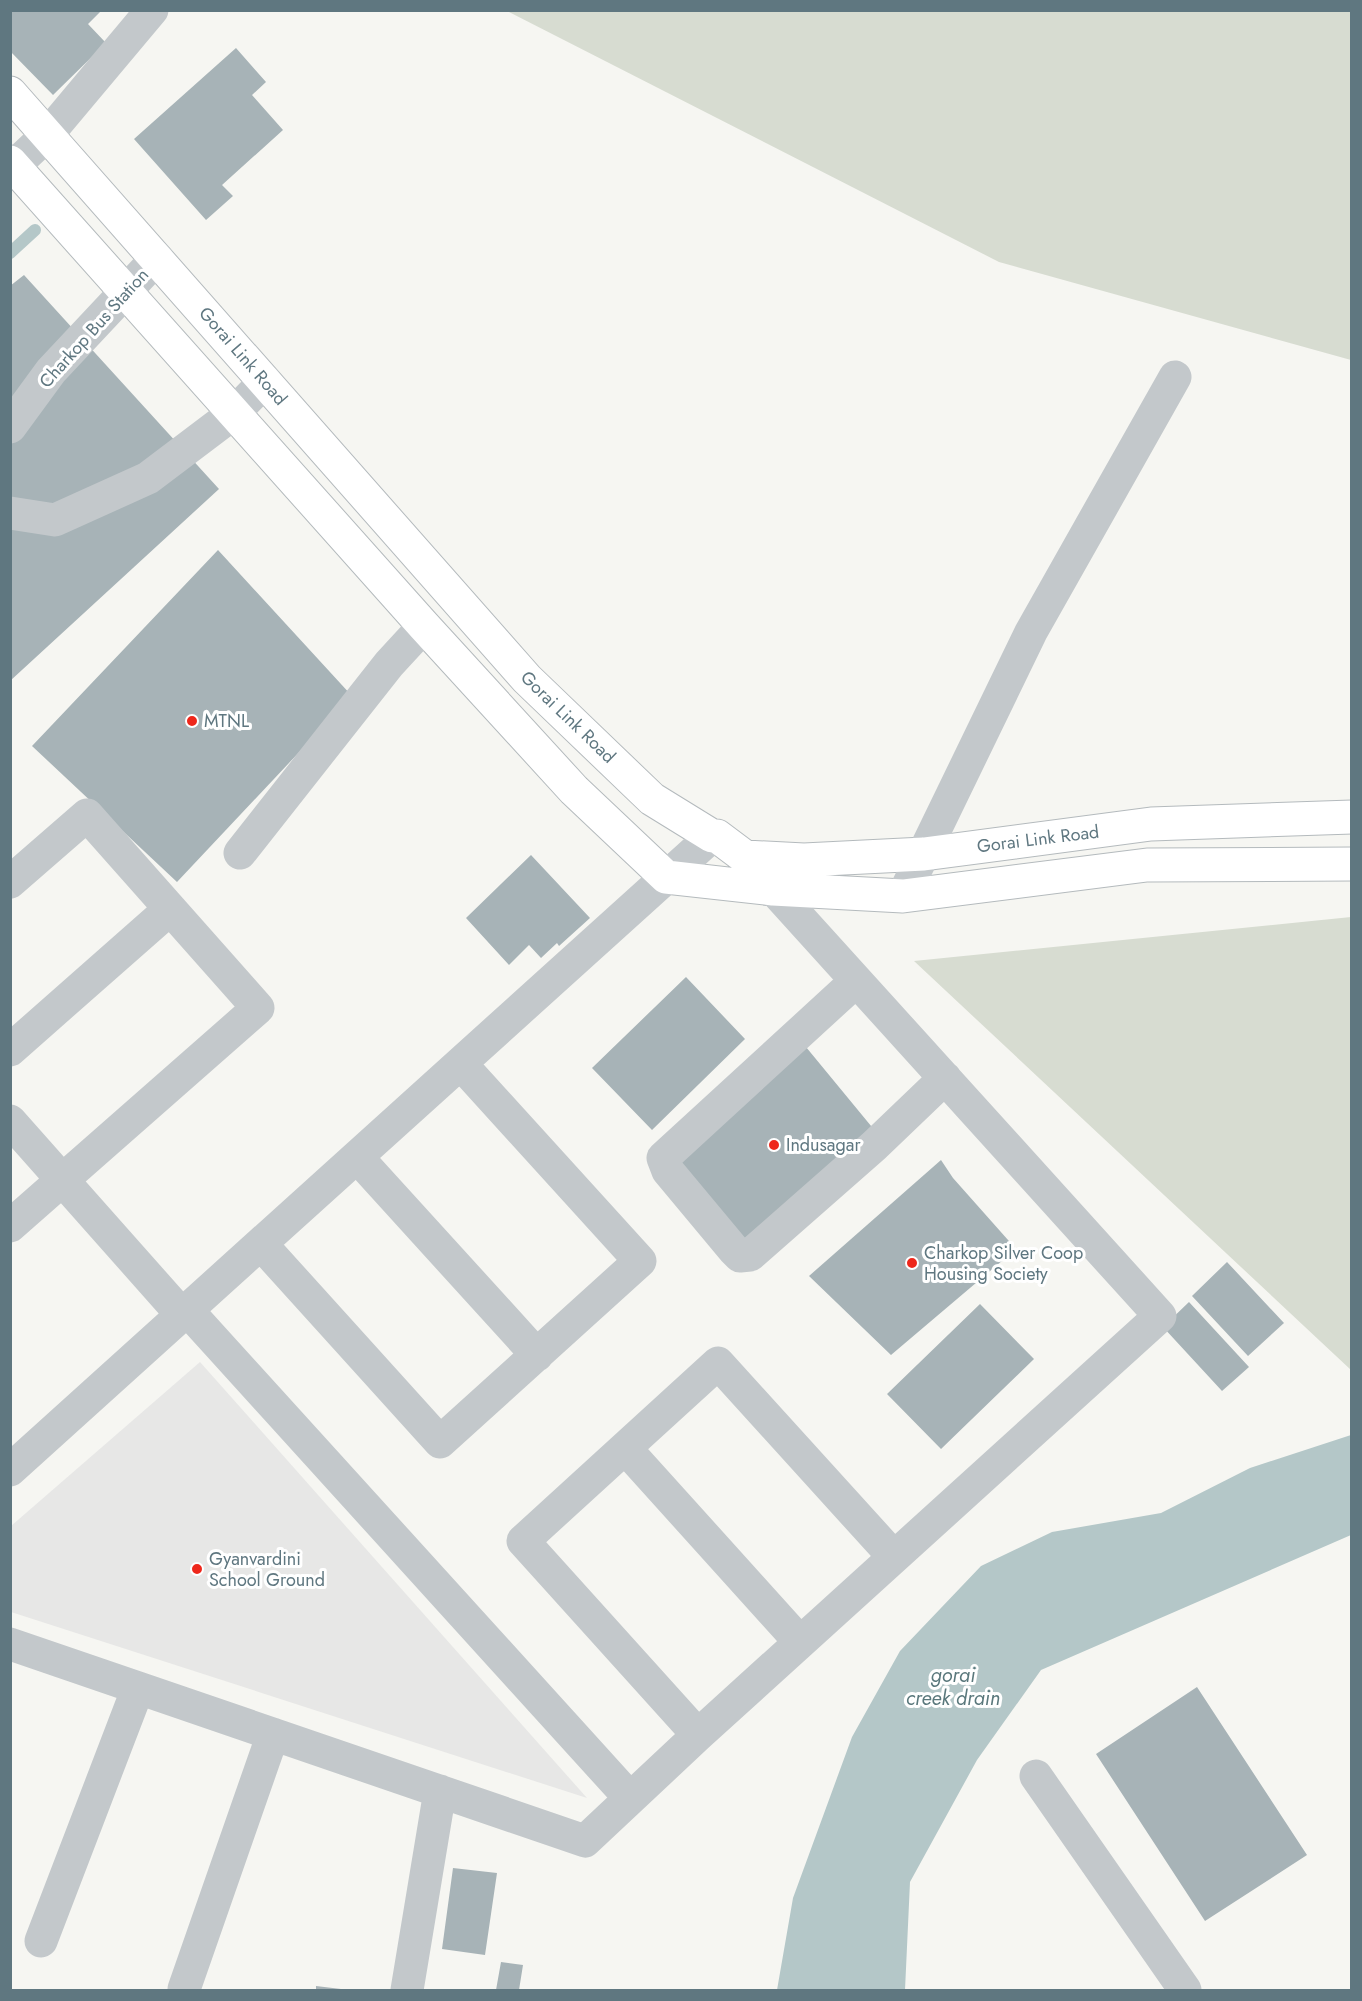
<svg xmlns="http://www.w3.org/2000/svg" width="1362" height="2001" viewBox="0 0 1362 2001" font-family="Jost,sans-serif">
	<rect width="100%" height="100%" fill="#f6f6f2"/>
	<path fill="#e7e7e6" d="M200,1362L587,1798L11,1612V1526Z"/>
	<path fill="#d7dcd1" d="M507,11H1351V360L999,262Z
		M1351,917H1352L1351,1370L914,961Z"/>
	<path fill="#b4c7c8" d="M1351,1435V1535L1041,1670L977,1760L910,1882L905,1990H777L793,1898L852,1737L900,1651L981,1566L1052,1532L1161,1513L1250,1468Z"/>
	<g fill="none" stroke-linecap="round" stroke-linejoin="round">
		<path stroke="#b4c7c8" stroke-width="12" d="M10,253L35,230"/>
	</g>
	<path fill="#a7b3b7" d="M10,10H102L88,24L106,43L53,95L10,51Z
		M236,48L266,82L252,95L283,130L222,185L233,196L206,220L134,139Z
		M24,275L219,489L10,681V286Z
		M218,550L352,696L177,882L32,746Z
		M531,855L590,918L559,946L557,943L541,958L529,945L509,965L466,918Z
		M686,977L745,1039L652,1130L592,1068Z
		M806,1047L876,1132L743,1242L673,1158Z
		M941,1160L953,1178L1016,1249L891,1355L809,1276Z
		M1227,1262L1284,1323L1248,1356L1192,1296Z
		M1189,1302L1249,1367L1222,1391L1163,1327Z
		M980,1304L1034,1359L941,1449L887,1394Z
		M1197,1687L1307,1855L1205,1921L1096,1754Z
		M453,1868L497,1873L485,1955L442,1949Z
		M501,1962L523,1965L519,1990H496Z
		M316,1986L341,1989V1990H316Z"/>
	<g fill="none" stroke-linecap="round" stroke-linejoin="round">
		<defs>
			<path id="major" d="M10,93L527,679L652,799L712,836H717L745,857L804,860L924,854L1151,824L1352,817
				M10,162L424,626L574,790L666,877L773,889L903,896L1147,865L1352,864"/>
		</defs>
		<use href="#major" stroke="#b4babd" stroke-width="35"/>
		<path stroke="#c3c8cb" stroke-width="33" d="M14,166L48,134L152,10
			M10,427L51,371L157,258
			M10,513L55,520L148,478L234,413L265,381
			M240,853L389,664L424,626
			M10,882L87,815L258,1008L10,1226
			M903,896L1031,632L1175,377
			M856,981L663,1158L668,1171L733,1249L740,1256L750,1255L874,1146L945,1078
			M10,1050L170,909
			M10,1121L183,1316
			M357,1157L537,1355
			M261,1244L440,1442L640,1261L461,1064
			M188,1311L629,1797
			M625,1448L800,1642
			M10,1470L712,836
			M10,1644L585,1841L698,1735L1160,1316L758,872
			M698,1735L523,1541L718,1363L894,1557
			M1036,1776L1185,1990
			M41,1941L138,1688
			M184,1989L273,1734
			M407,1990L440,1791"/>
		<use href="#major" stroke="#fff" stroke-width="33"/>
	</g>
	<g fill="#ee271b" stroke="#fff" stroke-width="2">
		<circle cx="192" cy="721" r="6"/>
		<circle cx="774" cy="1145" r="6"/>
		<circle cx="912" cy="1263" r="6"/>
		<circle cx="197" cy="1569" r="6"/>
	</g>
	<g text-anchor="middle" dominant-baseline="central" stroke-width="6" stroke-linejoin="round" paint-order="stroke">
		<g font-size="18" fill="#5f7780" stroke="#fff">
			<text transform="translate(94 328) rotate(-48)">Charkop Bus Station</text>
			<text transform="translate(243 356) rotate(49)">Gorai Link Road</text>
			<text transform="translate(568 717) rotate(44)">Gorai Link Road</text>
			<text transform="translate(1038 839) rotate(-7)">Gorai Link Road</text>
		</g>
		<g font-size="18" fill="#5f7780" stroke="#fff" text-anchor="start">
			<text x="204" y="721">MTNL</text>
			<text x="786" y="1145">Indusagar</text>
			<text x="924" y="1253">Charkop Silver Coop<tspan x="924" dy="21">Housing Society</tspan></text>
			<text x="209" y="1559">Gyanvardini<tspan x="209" dy="21">School Ground</tspan></text>
		</g>
		<g font-size="20" font-style="italic" fill="#5a787c" stroke="#fff">
			<text x="953" y="1675">gorai<tspan x="953" dy="23">creek drain</tspan></text>
		</g>
	</g>
	<rect width="1362" height="2001" fill="none" stroke="#5f7780" stroke-width="24"/>
</svg>
